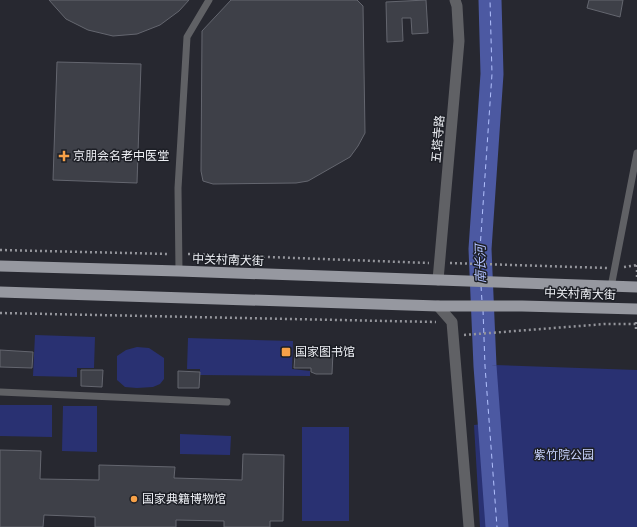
<svg xmlns="http://www.w3.org/2000/svg" width="637" height="527" viewBox="0 0 637 527" font-family="'Nunito Sans','Noto Sans SC',sans-serif">
	<rect width="100%" height="100%" fill="#272830"/>
	<path fill="#293172" d="M35,335L95,337L94,368H77V377L33,376Z
		M188,338L293,341L292,369L310,371V376L200,375V369H187Z
		M137,347L149,348L164,358V379L160,384L153,387L137,388L125,387L117,380V356L126,350Z
		M495,365L637,370V527H480L474,425L499,422Z
		M0,405H52V437L0,436Z
		M63,406H97V452L62,451Z
		M302,427H349V521H302Z
		M180,434L231,436L230,455L180,454Z"/>
	<g fill="none" stroke-linecap="round" stroke-linejoin="round">
		<path stroke="#4c59a2" stroke-width="23" d="M490,0L492,74L480,249L485,366L497,527"/>
		<path stroke="#b1c0fd" stroke-width="1" stroke-dasharray="5 4" stroke-linecap="butt" d="M481,277L480,249L492,74L490,0
			M481,286L482,301
			M483,310L485,366L497,527"/>
	</g>
	<path fill="#3e4048" stroke="#64666f" d="M49,0H189L179,11L160,25L137,34L113,36L88,30L66,19Z
		M231,0H357L363,6L365,133L358,146L350,157L308,181L296,183L213,184L203,181L201,171L202,31Z
		M426,0L428,33L412,34L411,18H402L403,41L387,42L386,2Z
		M589,0H623L620,17L587,8Z
		M57,62L141,64L137,183L53,180Z
		M0,350L33,352L32,368L0,367Z
		M296,352H333L332,374H316L311,372V368H294L295,355Z
		M81,370H103L102,387L81,386Z
		M178,371L200,372L199,388H178Z
		M0,450L41,451L40,479L99,480V465L175,467L174,478L242,480L243,454L284,455L283,521H270V527H224V521L176,520V527H95V517L44,515L43,527H0Z"/>
	<g fill="none" stroke-linecap="round" stroke-linejoin="round">
		<path stroke="#94959b" stroke-width="2.5" stroke-dasharray="2 3" stroke-linecap="butt" d="M0,250L169,254
			M188,254L429,263
			M450,263L607,268
			M624,267L637,265
			M637,277V262
			M0,313L436,322
			M636,322V329L637,331
			M464,335L605,324H637"/>
		<path stroke="#606165" stroke-width="7" d="M179,271L178,188L187,37L209,0
			M611,287L637,153
			M0,392L227,402"/>
		<path stroke="#606165" stroke-width="11" d="M438,280L459,41L457,6L455,0
			M438,306L452,322L469,527"/>
		<path stroke="#9698a0" stroke-width="11" d="M0,266L179,271L637,287
			M0,292L438,306H522L637,309"/>
	</g>
	<g fill="#f7a148" stroke="#1d1f26" stroke-width="1.5">
		<path d="M62 150h4v4h4v4h-4v4h-4v-4h-4v-4h4z"/>
		<rect x="281" y="347" width="10" height="10" rx="2"/>
		<circle cx="134" cy="499" r="4"/>
	</g>
	<g text-anchor="middle" dominant-baseline="central" stroke-width="3" stroke-linejoin="round" paint-order="stroke">
		<g font-size="12" fill="#eef0f5" stroke="#1d1f26">
			<text transform="translate(438 139) rotate(-85)">五塔寺路</text>
			<text transform="translate(228 260) rotate(2)">中关村南大街</text>
			<text transform="translate(580 294) rotate(2)">中关村南大街</text>
		</g>
		<g font-size="12" fill="#eef0f5" stroke="#1d1f26" text-anchor="start">
			<text x="73" y="156">京朋会名老中医堂</text>
			<text x="295" y="352">国家图书馆</text>
			<text x="142" y="499">国家典籍博物馆</text>
		</g>
		<g font-size="12" fill="#c9d4fd" stroke="#1d1f26">
			<text x="564" y="455">紫竹院公园</text>
		</g>
		<g font-size="13" font-style="italic" fill="#b1c0fd" stroke="#1d1f26">
			<text transform="translate(481 264) rotate(-91)">南长河</text>
		</g>
	</g>
</svg>
